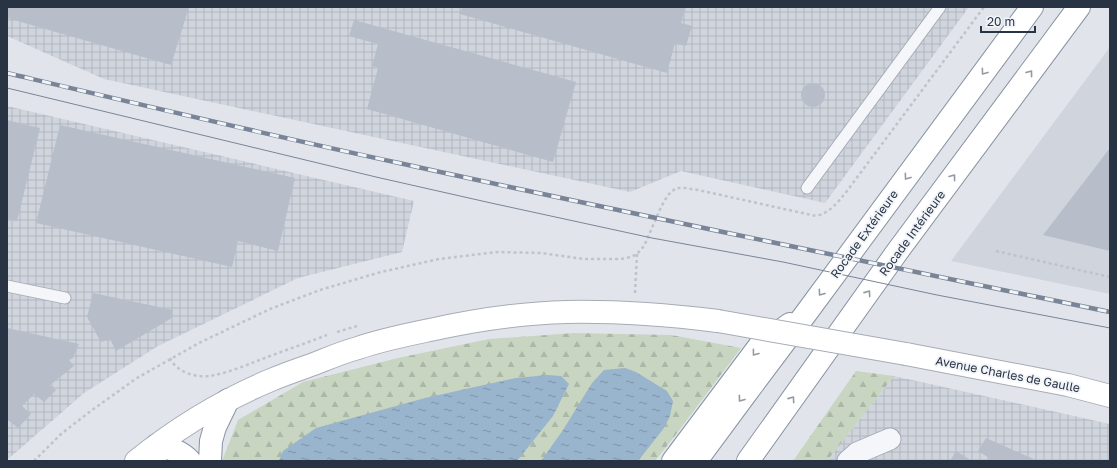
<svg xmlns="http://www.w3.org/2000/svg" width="1117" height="468" viewBox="0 0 1117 468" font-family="'Golos Text',sans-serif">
	<defs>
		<pattern id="industrial-grid" width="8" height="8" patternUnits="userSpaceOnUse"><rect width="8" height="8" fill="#cfd4dd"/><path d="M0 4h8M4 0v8" fill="none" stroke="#b2b6bf"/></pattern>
		<pattern id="forest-firs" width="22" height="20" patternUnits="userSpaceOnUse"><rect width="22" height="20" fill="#c7d5c1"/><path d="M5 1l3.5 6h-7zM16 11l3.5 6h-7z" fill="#abb7a7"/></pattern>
		<pattern id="water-ripples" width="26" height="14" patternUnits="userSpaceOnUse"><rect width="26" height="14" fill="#99b4cd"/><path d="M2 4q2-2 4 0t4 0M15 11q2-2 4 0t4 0" fill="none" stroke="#7d93a8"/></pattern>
	</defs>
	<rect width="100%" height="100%" fill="#e1e5eb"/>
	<path fill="#cfd4dd" d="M1110,47V294L951,261Z"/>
	<path fill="url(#industrial-grid)" d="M7,7H969L825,203L681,171L630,192L104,79L7,36Z
		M7,106L414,201L402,252L298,278L158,346L84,393L7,460Z
		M894,376L1110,424V461H827Z"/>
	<path fill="url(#forest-firs)" d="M574,333L671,335L741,348L674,437L655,461H222L238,420L303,382L398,358L489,339Z
		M856,371L894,376L827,461H793Z"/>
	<path fill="url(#water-ripples)" d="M625,368L636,372L667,391L673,401L670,416L664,428L638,461H541L563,430L592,383L604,370Z
		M548,375L561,376L569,384L553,416L517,461H279L283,451L316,428L425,398L516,378Z"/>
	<path fill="#b8bec9" d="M7,7H189L171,65L7,18Z
		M462,7H686L681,23L692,26L686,46L675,43L667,73L460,14Z
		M354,20L576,82L553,162L367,109L378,68L372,66L378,44L349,36Z
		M801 95a12 12 0 1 1 24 0a12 12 0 1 1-24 0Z
		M7,120L40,128L17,221L7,219Z
		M60,125L295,178L278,251L238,241L232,267L36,223Z
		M1110,148V251L1043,235Z
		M93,293L173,310L172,318L116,351L110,339L101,342L87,317Z
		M7,328L79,344L73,358L69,360L74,366L50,385L56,390L44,402L34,394L22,406L31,414L18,428L8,420L7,422Z
		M986,438L1038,461H987L989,458L978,451Z
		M956,451L972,461H950Z"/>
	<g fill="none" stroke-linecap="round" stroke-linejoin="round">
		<defs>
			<path id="service" d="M807,188L940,7
				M7,286L65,298"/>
			<path id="minor" d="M848,461L857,453L890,439"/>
			<path id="secondary" d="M906,354L1068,385L1110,396
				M136,461C177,428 223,400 271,380C285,374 300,369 314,364C329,358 343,352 358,348C381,340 406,335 430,330C475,320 521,313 567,312C618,311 668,315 718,321"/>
			<path id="motorway" d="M155,461L157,445C169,448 181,451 190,461
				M210,461L211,441L215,427L228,400
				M673,461L760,345L790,324
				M696,461L747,392L807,312L1032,7
				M748,461L897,252L1079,7"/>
		</defs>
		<use href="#service" stroke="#a6acb6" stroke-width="13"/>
		<use href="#minor" stroke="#a6acb6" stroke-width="23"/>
		<use href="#secondary" stroke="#a6acb6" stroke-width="24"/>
		<use href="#motorway" stroke="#8793a3" stroke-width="24"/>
		<path stroke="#bfc3ca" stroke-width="2.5" stroke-dasharray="3 3" stroke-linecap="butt" d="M996,251L1110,277
			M635,293L637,254
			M337,332L357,326
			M170,358C176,372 196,378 210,376C226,373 242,367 257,361C280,352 304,344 327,335
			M34,461L61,434L92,410L137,378L199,343L270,309L320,290L381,272L439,259L497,252L541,253L584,259H621L631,257L637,254L644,246L661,207L668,195L676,188H685L698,190L816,216C830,213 838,202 847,191L984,7"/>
		<use href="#service" stroke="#f4f6f9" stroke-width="11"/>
		<use href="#minor" stroke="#f4f6f9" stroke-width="21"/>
		<use href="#secondary" stroke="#fff" stroke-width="22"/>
		<use href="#motorway" stroke="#fff" stroke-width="22"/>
		<path stroke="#798596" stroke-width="1" d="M7,88L376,177L491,203L652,238L783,262L937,295L1110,328"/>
		<defs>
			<path id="rail" d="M7,73C138,104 268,135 399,163C636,215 873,263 1110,312"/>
		</defs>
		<use href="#rail" stroke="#798596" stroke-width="4.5"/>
		<use href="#rail" stroke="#f1f4f8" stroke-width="3" stroke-dasharray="9" stroke-linecap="butt"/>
		<defs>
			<path id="secondary-bridge" d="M718,321L906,354"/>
		</defs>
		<use href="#secondary-bridge" stroke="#a6acb6" stroke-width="24" stroke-linecap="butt"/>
		<use href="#secondary-bridge" stroke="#fff" stroke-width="22"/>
	</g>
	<defs><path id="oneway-chevron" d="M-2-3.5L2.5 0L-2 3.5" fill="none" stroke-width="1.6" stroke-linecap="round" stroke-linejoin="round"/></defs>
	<g stroke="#9499a2">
		<use href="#oneway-chevron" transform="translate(984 72) rotate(126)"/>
		<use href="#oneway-chevron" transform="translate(1030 73) rotate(-53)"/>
		<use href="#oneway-chevron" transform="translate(907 177) rotate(126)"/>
		<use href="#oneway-chevron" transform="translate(953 177) rotate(-53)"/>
		<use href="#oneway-chevron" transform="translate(821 293) rotate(126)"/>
		<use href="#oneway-chevron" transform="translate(868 293) rotate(-55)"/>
		<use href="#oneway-chevron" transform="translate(755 353) rotate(127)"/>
		<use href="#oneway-chevron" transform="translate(741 399) rotate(126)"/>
		<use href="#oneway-chevron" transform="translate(792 399) rotate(-55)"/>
	</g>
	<g text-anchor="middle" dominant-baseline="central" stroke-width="3.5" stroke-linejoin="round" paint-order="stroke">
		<g font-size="12" fill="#283344" stroke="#f1f4f8">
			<text transform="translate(912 233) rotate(-54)">Rocade Intérieure</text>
			<text transform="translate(864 234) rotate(-54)">Rocade Extérieure</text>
			<text transform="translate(1008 374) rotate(11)">Avenue Charles de Gaulle</text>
		</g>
	</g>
	<rect width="1117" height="468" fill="none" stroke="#283344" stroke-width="16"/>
	<path d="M981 26v6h54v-6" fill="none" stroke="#283344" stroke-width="2"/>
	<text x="987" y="26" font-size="12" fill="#283344" stroke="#f1f4f8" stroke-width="3" paint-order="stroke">20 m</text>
</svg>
